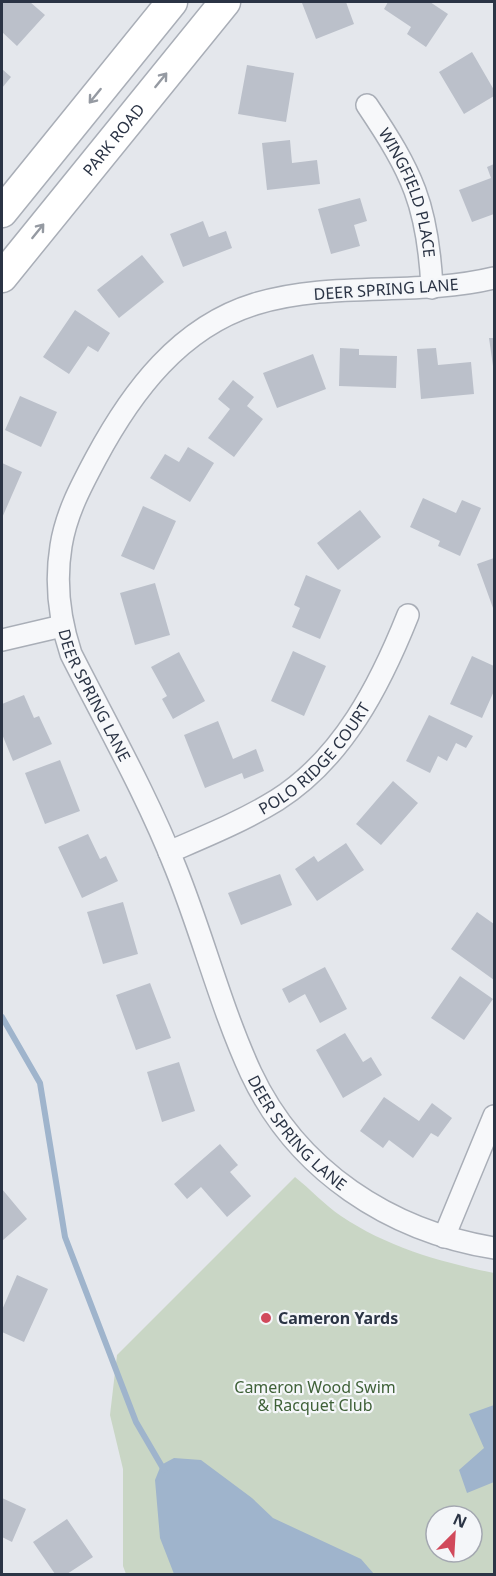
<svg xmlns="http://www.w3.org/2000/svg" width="496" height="1576" viewBox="0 0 496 1576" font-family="'Noto Sans',sans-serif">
	<rect width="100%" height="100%" fill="#e4e7ec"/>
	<path fill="#c9d6c5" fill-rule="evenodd" d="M295,1177C310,1189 325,1205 341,1216C387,1247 440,1262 494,1273V1574H126L123,1566V1469L110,1415L117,1355ZM436,1516H472V1552H436Z"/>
	<path fill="#9fb4cc" d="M494,1405V1482L467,1493L459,1470L484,1448L469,1414Z
		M174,1458L201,1460L252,1498L273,1518L361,1559L374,1574H174L160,1538L155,1480L161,1465Z"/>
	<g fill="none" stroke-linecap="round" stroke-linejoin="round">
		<path stroke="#9fb4cc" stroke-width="6" d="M2,1017L40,1083L65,1237L136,1422L164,1470"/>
	</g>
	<path fill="#bbc0ca" d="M2,2H30L45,15L17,46L2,32Z
		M305,2H346L354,24L316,39L302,3Z
		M388,2H430L448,14L426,47L407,34L411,27L384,9Z
		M472,52L494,90V96L464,114L439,72Z
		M247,65L294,73L286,122L238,114Z
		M2,69L11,77L2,88Z
		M290,140L292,163L317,160L320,184L267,190L262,143Z
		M494,164V214L472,222L459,190L491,178L487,167Z
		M360,198L367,221L354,225L360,246L331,254L318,209Z
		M203,221L209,237L226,231L232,248L183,267L170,234Z
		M142,255L164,282L119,318L97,290Z
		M75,310L110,333L98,352L88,346L69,374L43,357Z
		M489,338H494V366H493Z
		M340,348L359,349V355L397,356L396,388L339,386Z
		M436,348L438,365L471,362L474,394L421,399L417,349Z
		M313,354L326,389L277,408L263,373Z
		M233,380L254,397L247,406L263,419L234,457L208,438L230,409L218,399Z
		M20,396L57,412L41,447L5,430Z
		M188,447L214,463L190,502L150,478L165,454L179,462Z
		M2,463L22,472L2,518Z
		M423,498L456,513L462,500L481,508L460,556L438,546L440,541L410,527Z
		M143,506L176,521L154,570L121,556Z
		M360,510L381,537L338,570L317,543Z
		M494,558V608H493L477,564Z
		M306,575L341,590L320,639L292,627L300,608L294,605Z
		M155,583L170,635L135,645L120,593Z
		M293,651L326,666L304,716L271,701Z
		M179,652L205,701L173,719L162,699L167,696L151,667Z
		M472,656L494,666V691L482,718L450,704Z
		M24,695L34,718L39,716L52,744L13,761L2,734V704Z
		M429,715L473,736L466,748L456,743L447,761L438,756L430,773L406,761Z
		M218,721L233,759L256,749L264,771L244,779L242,773L205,788L184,735Z
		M60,760L80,811L45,824L25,773Z
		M393,781L418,803L381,845L356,824Z
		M88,834L100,859L106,856L118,881L82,898L58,847Z
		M346,843L364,870L317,901L295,869L314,856L318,862Z
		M280,874L292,905L241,925L228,893Z
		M123,902L138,954L103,964L87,912Z
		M477,912L494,924V980L451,949Z
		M325,967L347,1009L320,1023L305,994L289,1003L282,989Z
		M460,976L493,999L464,1040L431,1018Z
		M150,983L171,1038L136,1050L116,995Z
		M345,1033L363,1062L371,1057L382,1075L343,1098L316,1050Z
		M179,1062L195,1111L162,1122L147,1072Z
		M384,1097L419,1121L432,1103L452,1118L438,1137L431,1133L413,1158L389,1140L383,1148L360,1131Z
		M220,1144L238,1165L230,1172L251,1196L227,1217L201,1187L187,1199L174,1184Z
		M2,1189L27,1219L2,1241Z
		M17,1275L48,1289L24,1342L2,1332V1310Z
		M2,1498L26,1509L12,1542L2,1537Z
		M67,1519L93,1557L67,1574H55L33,1542Z"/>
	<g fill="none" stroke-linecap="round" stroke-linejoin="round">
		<defs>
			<g id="minor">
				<path id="s1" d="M367,105C412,172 428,205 432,288"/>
				<path id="s2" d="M494,278C416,297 333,280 255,304C180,327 132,391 96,458C81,486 66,514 61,546C55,583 59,618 71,654C107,725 147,795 176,869C203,936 221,1008 251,1073C297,1171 390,1231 494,1248"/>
				<path d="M2,640L62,626"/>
				<path id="s3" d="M169,852C206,836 243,821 277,800C343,758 380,685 408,615"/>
				<path d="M444,1237L494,1116"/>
			</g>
			<g id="secondary">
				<path d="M2,212L172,2"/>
				<path id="s4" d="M2,277L225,2"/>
			</g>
		</defs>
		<use href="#minor" stroke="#a9aeb7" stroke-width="24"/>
		<use href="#secondary" stroke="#a9aeb7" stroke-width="33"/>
		<use href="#minor" stroke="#f7f8fa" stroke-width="21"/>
		<use href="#secondary" stroke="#fff" stroke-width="30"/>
	</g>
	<defs><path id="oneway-shaft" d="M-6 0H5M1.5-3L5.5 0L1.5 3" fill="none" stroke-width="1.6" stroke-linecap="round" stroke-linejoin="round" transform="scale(1.5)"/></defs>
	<g stroke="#959aa2">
		<use href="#oneway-shaft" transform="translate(161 80) rotate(-51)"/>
		<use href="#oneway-shaft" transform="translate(95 96) rotate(129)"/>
		<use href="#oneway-shaft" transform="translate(38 231) rotate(-51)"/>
	</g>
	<circle fill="#d1495b" stroke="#f4f6f9" stroke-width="2" cx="266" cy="1318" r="6"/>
	<g text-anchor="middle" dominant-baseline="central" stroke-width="4.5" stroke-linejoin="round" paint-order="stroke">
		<g font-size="16" fill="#2b3445" stroke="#f4f6f9">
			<text stroke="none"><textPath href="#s4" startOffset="177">PARK ROAD</textPath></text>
			<text stroke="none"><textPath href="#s1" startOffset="98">WINGFIELD PLACE</textPath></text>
			<text transform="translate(386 289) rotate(-4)">DEER SPRING LANE</text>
			<text stroke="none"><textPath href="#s2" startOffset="720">DEER SPRING LANE</textPath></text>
			<text stroke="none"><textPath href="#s3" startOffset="176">POLO RIDGE COURT</textPath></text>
			<text stroke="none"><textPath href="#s2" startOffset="1206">DEER SPRING LANE</textPath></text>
		</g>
		<g font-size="16" font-weight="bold" fill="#2b3445" stroke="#f4f6f9" text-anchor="start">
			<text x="278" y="1318">Cameron Yards</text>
		</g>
		<g font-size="16" fill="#3f6138" stroke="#f4f6f9">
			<text x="315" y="1387">Cameron Wood Swim<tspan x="315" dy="18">&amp; Racquet Club</tspan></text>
		</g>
	</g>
	<rect width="496" height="1576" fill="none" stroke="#2b3445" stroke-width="6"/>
	<g transform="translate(454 1534) rotate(24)"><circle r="28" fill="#f4f6f9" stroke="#a4a8b1" stroke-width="1.5"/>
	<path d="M0-4.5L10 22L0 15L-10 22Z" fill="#d1495b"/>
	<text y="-9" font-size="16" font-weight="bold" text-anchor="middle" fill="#2b3445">N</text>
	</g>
</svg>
